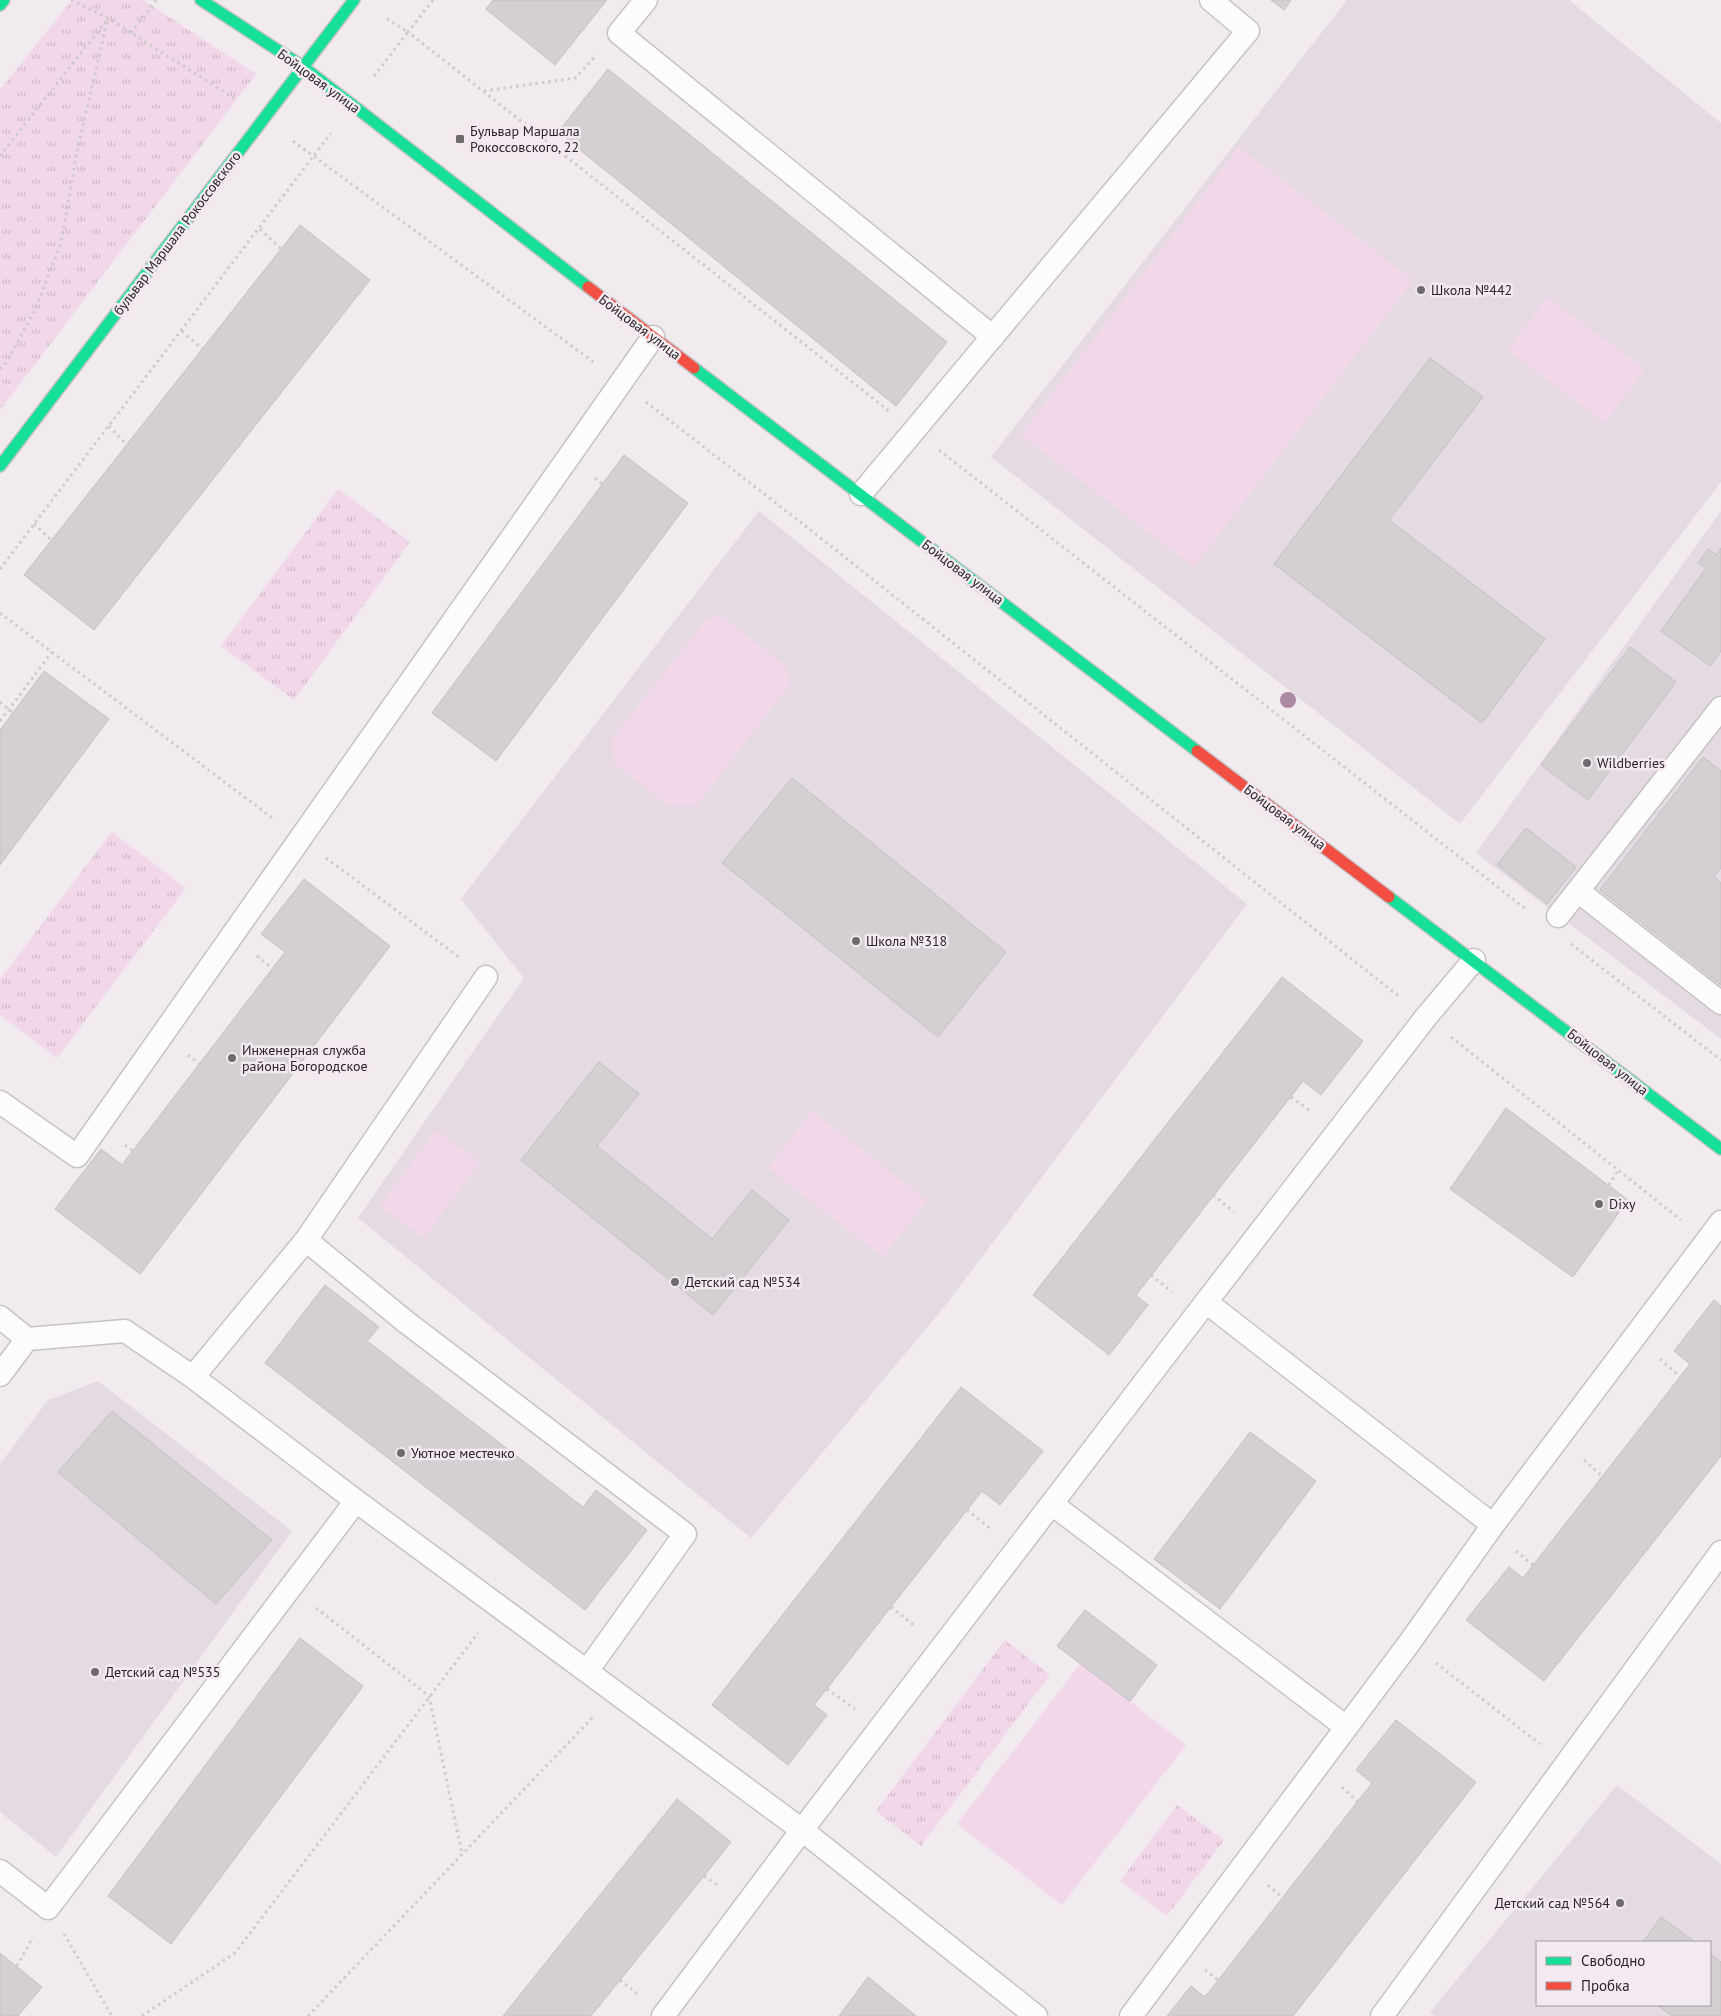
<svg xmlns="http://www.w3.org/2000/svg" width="1721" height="2016" viewBox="0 0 1721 2016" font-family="'PT Sans',sans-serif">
	<defs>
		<pattern id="park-tufts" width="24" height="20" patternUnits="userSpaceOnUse" patternTransform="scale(1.25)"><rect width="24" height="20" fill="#f2d6ea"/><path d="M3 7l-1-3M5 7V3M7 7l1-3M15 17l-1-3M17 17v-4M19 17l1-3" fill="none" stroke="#d0b8c9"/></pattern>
	</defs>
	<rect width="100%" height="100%" fill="#f1ebef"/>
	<path fill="#e5dae2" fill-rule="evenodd" d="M1347,0H1569L1721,123V482L1460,824L991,457Z
		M759,511L1247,904L945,1306L751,1538L358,1218L524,978L461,899Z
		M1721,511V1039L1476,853Z
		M98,1381L292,1531L56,1857L0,1812V1464L48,1400Z
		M1617,1785L1721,1864V2016H1435L1430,2012ZM1537,1942H1710V2005H1537Z"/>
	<path fill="#f2d6ea" d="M1239,147L1413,280L1194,567L1021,435Z
		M1547,297L1645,369L1605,423L1508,350Z
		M721,616L785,665L791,683L696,806H669L613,762L611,740L707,619Z
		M812,1111L927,1200L883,1257L768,1168Z
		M436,1130L480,1162L424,1238L380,1206Z
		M1081,1663L1186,1745L1062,1905L957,1824Z"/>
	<path fill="url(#park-tufts)" d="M72,0H143L256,74L0,410V90Z
		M338,489L410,542L294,700L221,646Z
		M112,832L186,888L57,1058L0,1015V979Z
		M1005,1640L1050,1675L921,1846L876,1811Z
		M1177,1805L1224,1840L1167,1916L1120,1881Z"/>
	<path fill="#d3cfd2" stroke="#c3bfc2" d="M493,0H607L555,65L486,9Z
		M1271,0H1291L1284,10Z
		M608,69L947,342L896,406L558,132Z
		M300,225L370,280L94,630L24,575Z
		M1430,358L1483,397L1389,520L1545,639L1482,723L1274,564Z
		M624,455L688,503L496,761L432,713Z
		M1721,548V651L1710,666L1661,631L1706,568L1698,563L1708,549L1716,555Z
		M1630,647L1676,682L1588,800L1541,765Z
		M44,671L109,719L0,865V730Z
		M1703,757L1721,771V868L1714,877L1721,883V985L1600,890Z
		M792,778L1006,952L938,1037L722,863Z
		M1526,828L1576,867L1547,904L1497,865Z
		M304,879L390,946L140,1274L55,1209L101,1149L122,1165L285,952L261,934Z
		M1282,977L1363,1041L1321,1095L1303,1081L1136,1295L1148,1305L1109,1355L1033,1295Z
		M599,1062L639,1094L597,1146L712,1239L752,1190L789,1220L713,1315L521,1160Z
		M1506,1108L1628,1200L1573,1277L1450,1189Z
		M325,1285L379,1327L367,1341L583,1507L596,1490L647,1530L585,1610L265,1363Z
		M1714,1300L1721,1306V1456L1544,1681L1466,1620L1509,1567L1523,1578L1690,1364L1674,1351Z
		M961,1387L1043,1451L1000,1505L982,1491L814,1705L827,1715L788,1765L712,1705Z
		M112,1411L272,1540L216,1604L58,1472Z
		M1250,1432L1316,1481L1220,1609L1154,1559Z
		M1085,1610L1157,1665L1130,1701L1057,1646Z
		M300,1638L363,1686L171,1944L108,1896Z
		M1396,1720L1476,1782L1293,2016H1167L1191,1986L1205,1997L1372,1783L1356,1770Z
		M677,1799L731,1842L704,1876L591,2016H503Z
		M1661,1917L1695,1942H1643Z
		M0,1953L42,1987L18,2016H0Z
		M1710,1954L1721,1962V2016H1672L1657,2005H1710Z
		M868,1977L916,2016H839Z"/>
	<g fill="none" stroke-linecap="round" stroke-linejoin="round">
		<defs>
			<path id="lane" d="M646,0L619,33L993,337
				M861,494L1248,31L1211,0
				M1578,891L1721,1003
				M1558,916L1721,708
				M0,1102L77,1156L653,337
				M306,1240L406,1322L685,1534L587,1671
				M1206,1302L1493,1525
				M0,1317L27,1339L125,1331L193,1377L356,1501L802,1830L1036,2016
				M0,1375L27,1339
				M193,1377L306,1240L486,977
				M1052,1504L1346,1727
				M0,1871L48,1908L356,1501
				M663,2016L802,1830L1206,1302L1426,1017L1474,960
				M1131,2016L1410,1642L1493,1525L1721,1222
				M1382,2016L1721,1552"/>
			<path id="fast" d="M201,0L302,66L588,287
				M0,5L4,0
				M694,368L1197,751
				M0,466L354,0
				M1389,897L1721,1149"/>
			<path id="jam" d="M588,287L694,368
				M1197,751L1389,897"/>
		</defs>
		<use href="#lane" stroke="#c6c2c5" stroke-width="25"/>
		<use href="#fast" stroke="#c6c2c5" stroke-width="14"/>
		<use href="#jam" stroke="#c6c2c5" stroke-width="14"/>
		<path stroke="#cecbcc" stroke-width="3" stroke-dasharray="2.5 4" stroke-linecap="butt" d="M71,0L108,18L235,99
			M433,0L408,32L889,411
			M131,33L156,0
			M374,76L408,32L384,17
			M484,91L575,78L597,55
			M293,141L596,364
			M0,156L106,21
			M260,229L281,249
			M182,331L202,349
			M0,369L6,363L35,310L61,243L77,151L108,18
			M646,402L808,528L1401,998
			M109,426L127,445
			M939,450L1527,910
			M595,478L602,484
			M34,524L51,540
			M0,569L331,133
			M0,613L275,820
			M0,702L13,713
			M0,721L52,652
			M326,858L459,957
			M1571,944L1721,1060
			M257,956L272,968
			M1451,1037L1681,1220
			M188,1055L199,1064
			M1291,1097L1310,1111
			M125,1145L133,1151
			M1609,1185L1618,1170
			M1213,1195L1234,1212
			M1151,1275L1172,1292
			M1660,1359L1680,1377
			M1584,1460L1602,1476
			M967,1510L992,1530
			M1516,1551L1533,1565
			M891,1607L916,1627
			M316,1608L429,1696L462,1854
			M1436,1663L1540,1744
			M827,1689L855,1709
			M1342,1787L1358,1802
			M704,1876L720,1887
			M1268,1885L1283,1898
			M64,1934L112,2016
			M17,1966L33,1937
			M1205,1970L1218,1980
			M620,1980L639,1995
			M142,2016L235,1953L478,1633
			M308,2016L593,1717"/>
		<use href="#lane" stroke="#fdfcfd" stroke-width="22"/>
		<use href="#fast" stroke="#16e098" stroke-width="11"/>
		<use href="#jam" stroke="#f24e42" stroke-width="11"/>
	</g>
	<circle fill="#ab89a3" cx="1288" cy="700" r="8"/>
	<g fill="#6f6a6e" stroke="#f3e9f0" stroke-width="2">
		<rect x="455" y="134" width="10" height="10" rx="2.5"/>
		<circle cx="1421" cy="290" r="5"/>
		<circle cx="1587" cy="763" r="5"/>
		<circle cx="856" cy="941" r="5"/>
		<circle cx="232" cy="1058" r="5"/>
		<circle cx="1599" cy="1204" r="5"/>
		<circle cx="675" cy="1282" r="5"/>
		<circle cx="401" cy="1453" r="5"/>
		<circle cx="95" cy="1672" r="5"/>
		<circle cx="1620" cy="1903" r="5"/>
	</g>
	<g text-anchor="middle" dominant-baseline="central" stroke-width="5" stroke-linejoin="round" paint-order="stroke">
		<g font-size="14" fill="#292528" stroke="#f3e9f0">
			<text transform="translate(319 81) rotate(36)">Бойцовая улица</text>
			<text transform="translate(177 233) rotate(-53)">бульвар Маршала Рокоссовского</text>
			<text transform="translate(640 327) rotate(37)">Бойцовая улица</text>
			<text transform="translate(963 572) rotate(37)">Бойцовая улица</text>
			<text transform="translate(1285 817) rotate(37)">Бойцовая улица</text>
			<text transform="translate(1608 1062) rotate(38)">Бойцовая улица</text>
		</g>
		<g font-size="14" fill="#292528" stroke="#f3e9f0" text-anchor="start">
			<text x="470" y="131">Бульвар Маршала<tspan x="470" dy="16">Рокоссовского, 22</tspan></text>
			<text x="1431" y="290">Школа №442</text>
			<text x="1597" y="763">Wildberries</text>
			<text x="866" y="941">Школа №318</text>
			<text x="242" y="1050">Инженерная служба<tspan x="242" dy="16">района Богородское</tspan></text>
			<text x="1609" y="1204">Dixy</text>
			<text x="685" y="1282">Детский сад №534</text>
			<text x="411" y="1453">Уютное местечко</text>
			<text x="105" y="1672">Детский сад №535</text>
			<text x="1610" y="1903" text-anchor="end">Детский сад №564</text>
		</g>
	</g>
	<rect x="1536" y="1941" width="175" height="65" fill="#f3e9f0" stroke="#a29ba0"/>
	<rect x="1546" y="1957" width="25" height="8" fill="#16e098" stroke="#a29ba0"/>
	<text x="1581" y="1966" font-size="15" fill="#292528">Свободно</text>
	<rect x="1546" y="1982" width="25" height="8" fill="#f24e42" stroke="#a29ba0"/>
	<text x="1581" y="1991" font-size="15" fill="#292528">Пробка</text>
</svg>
